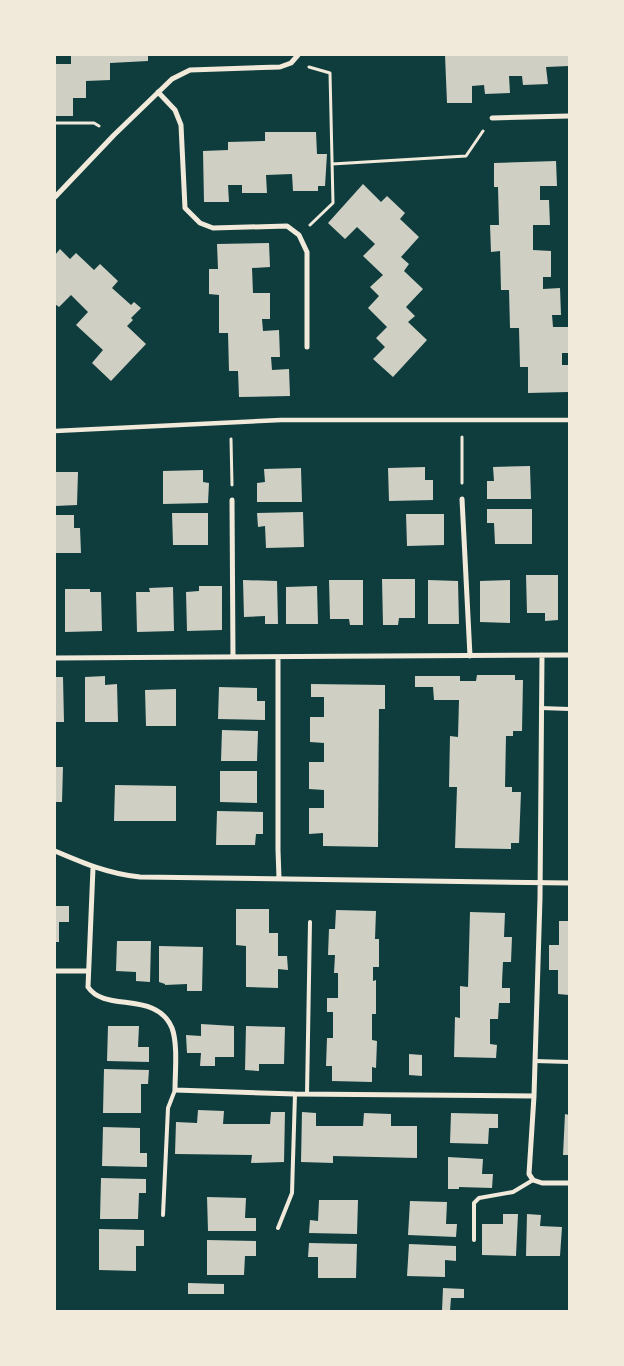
<svg xmlns="http://www.w3.org/2000/svg" width="624" height="1366" viewBox="0 0 624 1366" font-family="'Source Serif 4',serif">
	<rect width="100%" height="100%" fill="#0f3d3e"/>
	<path fill="#cfcfc3" d="M148,55V61L110,63V80L86,81V98H73V116H55V64H71V56Z
		M445,55H569V66L546,67L548,84L523,85L522,76H509L510,93L485,94L484,85L472,86V103H447Z
		M265,132H316L317,154H327L325,186H318V191H293L292,174L266,175L267,193H242V185H228L229,202H204L203,151L228,150V142L265,141Z
		M556,161L557,186H540V200H549L550,225H533V250L551,251V277H543V289L560,288L561,315H552L553,327H569V353H562V365H569V392L528,393V367H520L519,328H510L509,290H501L500,251L491,252L490,225H499L498,187H494V163Z
		M363,184L381,202L387,196L405,213L400,219L419,237L401,257L409,264L404,271L423,289L406,307L415,316L408,322L427,340L393,377L373,359L385,347L376,338L387,327L368,308L379,296L370,287L383,275L363,256L375,244L357,227L345,239L328,223Z
		M269,243L270,267L252,268L253,293H270V319H262L263,331L279,330L280,357H271L272,370L289,369L290,396L239,397L238,371H229L228,333H219V295L209,294V269H218L217,244Z
		M60,249L70,259L76,253L94,270L100,264L118,281L112,288L131,305L134,302L141,308L131,318L133,320L127,326L146,344L111,381L92,363L103,350L76,325L88,312L71,295L59,307L55,304V255Z
		M530,466L531,499H487V481H494L493,467Z
		M425,467V480H433V500L389,501L388,468Z
		M301,468L302,502H257V483L265,482L264,469Z
		M203,470V482L209,483L208,503L163,504V471Z
		M55,472H78L77,505L55,506Z
		M487,509H532V544H495L494,523H487Z
		M303,512L304,547L266,548L265,526L258,527L257,513Z
		M172,513H208V545H173Z
		M406,514H444V545L407,546Z
		M55,515H74V528H80L81,553H55Z
		M526,575H558V620L545,621V613H527Z
		M382,579H415V618H399L398,625H383Z
		M243,580L277,581L278,624H265V616L244,617Z
		M329,580H363V625H350L349,619H330Z
		M428,580L458,581L459,624H428Z
		M510,580V623L480,622V581Z
		M199,586H222V630L187,631L186,592L199,591Z
		M317,586L318,624H286V587Z
		M173,587L174,631L137,632L136,592H150L149,588Z
		M65,589H90V592H101L102,631L65,632Z
		M477,675H515V680H523L522,731H513V736H506L505,787H512V792H521L519,843H511V849L455,848L457,787H449L450,736L458,737L459,700H434L433,687H415V676H460V681H476Z
		M105,676V685L117,684L118,722H85V677Z
		M55,677H63L64,722H55Z
		M311,684L385,685V709H379L378,847L323,846V833L309,834V808H324V790L309,789V762H324V743L310,742V717H324V697H311Z
		M219,687L257,688V701H265V720L218,719Z
		M176,689V726H146L145,690Z
		M222,730L258,731L257,761H221Z
		M55,767H63L62,802H55Z
		M220,771H257V803L220,802Z
		M115,785L176,786V821H114Z
		M217,811L263,812V834H256L255,845H216Z
		M55,906H69V922H59V942H55Z
		M236,909H269V933H278V956H287L288,970L278,969V988L246,987V946L236,945Z
		M336,910L376,911L375,939H379V967H373V981L376,980V1014H372V1040L377,1041L376,1068L372,1067V1082L332,1081V1066H326L327,1038H333V1012H327V998H338V973H334L335,955H328L329,929H335Z
		M470,912L505,913L504,937H512L511,962H503L502,982V988H510V1003H499L498,1019H490V1044L497,1045L496,1058L454,1057L455,1017L460,1018V986L468,987Z
		M559,921H569V995L558,994V970H549V945H559Z
		M117,941H151L150,982L136,981V972L116,971Z
		M159,946L203,947L202,991H187V984L165,985V984L159,982Z
		M201,1024L234,1026V1057H215V1066H200L201,1053H187L186,1035L201,1036Z
		M108,1026H139L138,1047H149V1062L107,1061Z
		M246,1026L285,1027L284,1064H259V1071L245,1070Z
		M409,1054L422,1055V1076L409,1075Z
		M104,1069L149,1070L148,1084H141V1113H103Z
		M198,1110L224,1111L223,1124H270L271,1112H285L284,1162L251,1163L252,1155L175,1154L176,1122L197,1123Z
		M302,1112L316,1113V1126H363L364,1113L391,1114V1126H417V1158L333,1156V1163L301,1162Z
		M451,1113L498,1114V1128H489L488,1144L450,1143Z
		M565,1114L569,1115V1155H563Z
		M103,1127L140,1128V1153H147V1167L102,1166Z
		M448,1157L483,1159L482,1174H493L492,1188L459,1187V1189H448Z
		M101,1178L146,1179V1193H139L138,1219H100Z
		M207,1197L246,1198L245,1218H256V1231H208Z
		M319,1200H358L357,1234L309,1233L310,1220L318,1221Z
		M410,1201L447,1202L446,1224H457L456,1237L408,1235Z
		M503,1214H518L516,1256L482,1255V1224H503Z
		M527,1214L541,1215L540,1226L562,1227L560,1256H526Z
		M99,1229L144,1230V1246H136V1271L99,1270Z
		M207,1240L256,1241V1256H245L244,1275H207Z
		M309,1243L357,1244L356,1278H318V1257H308Z
		M409,1244L456,1246V1261L445,1260V1277L407,1276Z
		M188,1283L224,1284V1294H188Z
		M443,1288L464,1289V1298H451L450,1311H442Z"/>
	<g fill="none" stroke-linecap="round" stroke-linejoin="round">
		<path stroke="#f1e9da" stroke-width="3" d="M309,67L330,73L333,203L310,225
			M55,123H94L99,126
			M332,164L466,156L483,131
			M462,437V483
			M231,439L232,485"/>
		<path stroke="#f1e9da" stroke-width="4" d="M541,708L569,709
			M535,1061L569,1062
			M307,1094L310,922
			M163,1215L168,1108L175,1090
			M278,1228L292,1193L295,1094
			M474,1240V1203L479,1198L513,1192L533,1180"/>
		<path stroke="#f1e9da" stroke-width="4.5" d="M55,431L281,420H569"/>
		<path stroke="#f1e9da" stroke-width="5" d="M158,92L175,110L181,125L185,208L200,223L213,228L287,226L299,235L307,252V347
			M492,118L569,116
			M55,197L114,135L172,79L190,70L280,67L291,63L298,55
			M462,499L470,656
			M232,500L233,657
			M278,657V850L279,878
			M55,658L569,655
			M55,851C83,863 109,874 140,877L569,883
			M93,868L88,987C105,1013 156,990 172,1028C178,1044 175,1073 175,1090L295,1094L534,1096L540,898L542,655
			M55,971H88
			M534,1096L529,1174L533,1180L542,1183H569"/>
	</g>
	<rect width="624" height="1366" fill="none" stroke="#f1e9da" stroke-width="112"/>
</svg>
